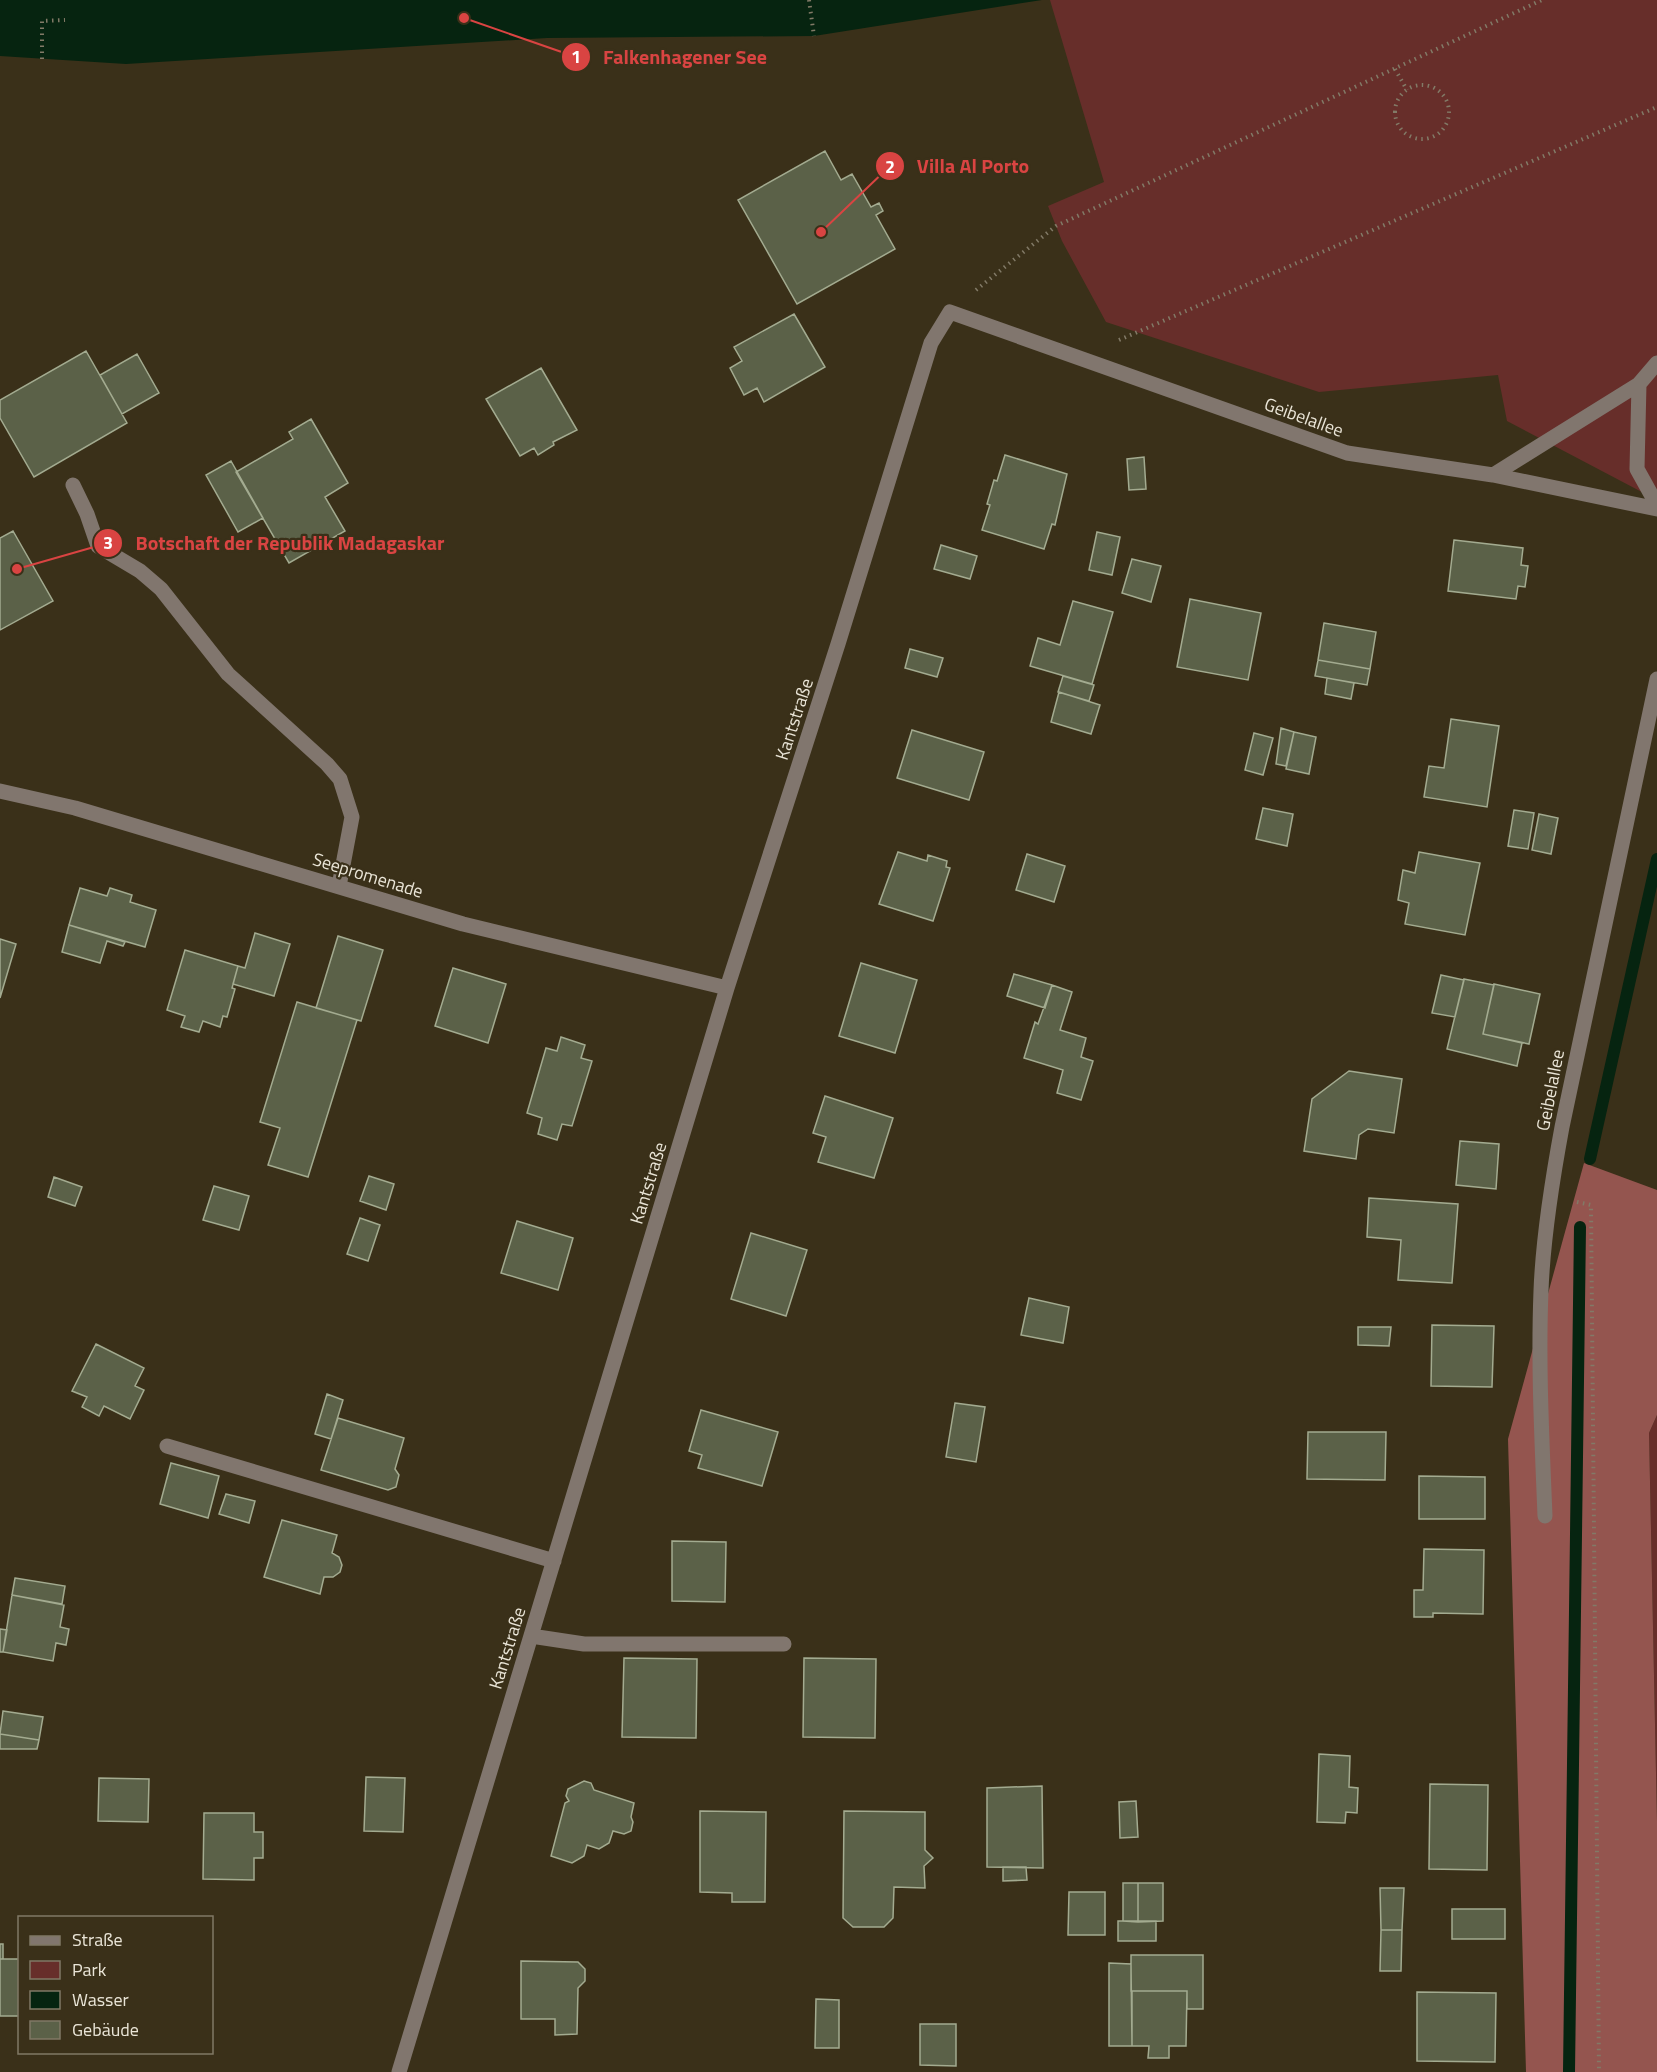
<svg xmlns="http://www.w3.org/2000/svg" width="1657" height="2072" viewBox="0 0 1657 2072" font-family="'Titillium Web',sans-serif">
	<rect width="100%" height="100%" fill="#3a3019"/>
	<path fill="#672e2a" d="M1050,0H1657V500L1507,421L1498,375L1319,392L1106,322L1062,241L1048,206L1104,182Z
		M1657,1415V1821L1649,1433Z"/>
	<path fill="#94554f" d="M1584,1163L1657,1190V1415L1649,1433L1657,1821V2072H1526L1508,1439Z"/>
	<path fill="#062410" d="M0,0H1042L814,36L547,38L126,64L0,56Z"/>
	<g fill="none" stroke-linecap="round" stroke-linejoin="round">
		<path stroke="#062410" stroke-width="12" d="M1590,1159L1657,859
			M1569,2072L1580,1227"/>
	</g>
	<path fill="#5b6148" stroke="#a3ab90" stroke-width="1.5" d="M825,151L841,180L852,174L871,207L879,203L883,211L876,215L895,249L797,304L738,200Z
		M794,314L825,367L764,402L757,388L744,395L730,368L742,361L734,347Z
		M86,351L127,423L34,477L0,418V400Z
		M137,354L159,393L122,414L100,375Z
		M541,368L577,430L553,442L554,445L538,455L534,448L520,456L486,399Z
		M311,419L348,483L325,497L345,531L289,563L236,472L293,439L289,432Z
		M1005,455L1067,474L1055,525L1052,524L1044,549L982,530L990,505L987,504L994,480L997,481Z
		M1144,457L1146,489L1129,490L1127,459Z
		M231,461L263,518L238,532L206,475Z
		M13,531L53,601L0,630V538Z
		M1097,532L1120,537L1112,575L1089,570Z
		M1454,540L1523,548L1521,565L1528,566L1525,587L1518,586L1516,599L1448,591Z
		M941,545L977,556L970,579L934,569Z
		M1132,559L1161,566L1151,602L1122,593Z
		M1190,599L1261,613L1248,680L1177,667Z
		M1073,601L1113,612L1092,684L1030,666L1038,638L1060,645Z
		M1324,623L1376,632L1370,669L1318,660Z
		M910,649L943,658L937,677L905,668Z
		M1318,660L1370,669L1367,685L1315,676Z
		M1063,676L1094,685L1089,701L1058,692Z
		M1327,678L1354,683L1351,699L1325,694Z
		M1059,692L1100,705L1091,734L1051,722Z
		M1451,719L1499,726L1487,807L1424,797L1429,766L1444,768Z
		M1281,728L1294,732L1286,766L1276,764Z
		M912,730L984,752L969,800L897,778Z
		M1294,732L1316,737L1309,774L1286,769Z
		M1254,733L1273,738L1263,775L1245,770Z
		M1263,808L1293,814L1287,846L1256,839Z
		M1514,810L1534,813L1528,849L1508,846Z
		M1539,814L1558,818L1551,854L1532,850Z
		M898,852L927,861L928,855L947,861L946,867L950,868L933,921L879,904Z
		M1419,852L1480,863L1465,935L1405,924L1409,903L1398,900L1403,870L1415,873Z
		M1027,854L1065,866L1054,902L1016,890Z
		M80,888L107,896L110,888L132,895L130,902L156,910L145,947L69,925Z
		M69,925L125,942L123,946L107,941L100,963L62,952Z
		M255,933L290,944L274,996L233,984L238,966L245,968Z
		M338,936L383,950L361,1021L316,1008Z
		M0,939L16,944L0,998Z
		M185,950L238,966L232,988L235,989L227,1017L223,1016L220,1027L203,1021L199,1032L181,1027L185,1016L167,1010Z
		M861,963L917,980L895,1053L839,1036Z
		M453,968L506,984L488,1043L435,1026Z
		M1014,974L1052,985L1045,1008L1007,996Z
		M1441,975L1464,980L1455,1017L1432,1013Z
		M1464,979L1494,985L1483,1034L1522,1043L1517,1066L1447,1049Z
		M1494,984L1540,994L1529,1044L1483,1034Z
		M1052,985L1072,992L1060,1030L1086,1038L1081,1057L1093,1061L1081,1100L1057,1093L1063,1070L1024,1058L1035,1022L1038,1024Z
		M297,1002L357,1020L308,1177L268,1165L280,1128L260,1122Z
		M561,1037L585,1045L581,1058L592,1061L572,1126L562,1124L557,1140L538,1134L542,1118L527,1113L546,1048L557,1051Z
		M1349,1071L1402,1079L1394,1133L1368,1129L1359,1135L1356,1159L1304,1151L1312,1099Z
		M825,1096L893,1118L874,1178L818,1162L826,1137L813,1133Z
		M1460,1141L1499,1144L1496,1189L1456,1185Z
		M369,1176L394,1184L386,1210L360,1201Z
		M54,1177L82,1187L75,1206L48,1197Z
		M214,1186L249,1196L239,1230L203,1220Z
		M1369,1198L1458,1204L1452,1283L1398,1280L1401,1240L1367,1237Z
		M360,1218L380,1225L368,1261L347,1254Z
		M517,1221L573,1238L558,1290L501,1273Z
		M751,1233L807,1250L786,1316L731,1299Z
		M1029,1298L1069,1307L1063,1343L1021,1335Z
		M1432,1325L1494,1326L1492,1387L1431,1386Z
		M1358,1327H1391L1389,1346L1358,1345Z
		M96,1344L144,1368L135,1386L144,1390L130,1419L104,1406L99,1416L82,1407L87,1397L72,1391Z
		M327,1394L343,1400L331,1439L315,1434Z
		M955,1403L985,1407L976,1462L946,1457Z
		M701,1410L778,1432L762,1486L698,1468L702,1455L689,1451Z
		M338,1418L404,1438L395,1469L399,1475L396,1487L388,1490L321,1470Z
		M1308,1432H1386L1385,1480L1307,1479Z
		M171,1463L219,1476L208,1518L160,1504Z
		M1419,1476L1485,1477V1519H1419Z
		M226,1494L255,1501L249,1523L219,1514Z
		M282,1520L337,1535L332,1553L339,1557L342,1565L340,1572L333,1577H324L320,1594L264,1577Z
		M672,1541L726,1542L725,1602L672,1601Z
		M1424,1549L1484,1550L1483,1614L1433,1613V1617H1414V1590H1423Z
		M15,1578L65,1586L62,1604L12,1595Z
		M12,1595L64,1605L60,1627L69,1629L66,1645L56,1643L53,1661L3,1652Z
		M0,1629L7,1630L3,1652H0Z
		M624,1658L697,1659L696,1738L622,1737Z
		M804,1658L876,1659L875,1738L803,1737Z
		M3,1711L43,1717L39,1740L0,1734Z
		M0,1734L39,1740L37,1749H0Z
		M1319,1754L1350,1756L1349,1787L1358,1788L1357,1813L1346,1812L1345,1823L1317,1822Z
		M366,1777L405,1778L403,1832L364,1831Z
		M99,1778L149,1779L148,1822L98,1821Z
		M584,1781L591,1783L594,1790L634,1803L631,1817L633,1822L631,1831L624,1834L613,1831L609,1843L599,1849L587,1845L584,1856L572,1863L551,1856L565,1803L569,1801L566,1796L568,1789Z
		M1430,1784L1488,1785L1487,1870L1429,1869Z
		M1042,1786L1043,1868L987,1867V1788Z
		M1136,1801L1138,1837L1120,1838L1119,1802Z
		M700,1811L766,1812L765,1902H732V1893L700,1892Z
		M844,1811L925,1812V1850L933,1858L924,1866L925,1888L894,1887L893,1918L884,1927H853L843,1918Z
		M204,1813H254V1832H263V1858H254V1880L203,1879Z
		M1003,1867H1026L1027,1880L1003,1881Z
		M1123,1883H1138V1922L1123,1921Z
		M1138,1883H1163V1921L1138,1922Z
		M1380,1888H1404L1402,1930H1381Z
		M1069,1892H1105V1935H1068Z
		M1452,1909H1505V1939H1452Z
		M1118,1921H1156V1941H1118Z
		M1381,1930H1402L1401,1971H1380Z
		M0,1944H3V1959H0Z
		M1131,1955H1203V2009H1187V1991H1131Z
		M0,1959H20V2016H0Z
		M521,1961L578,1962L585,1969V1981L578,1988L577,2034L555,2035V2019H521Z
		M1109,1963L1131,1964L1132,2046H1109Z
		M1132,1991H1187L1186,2046H1169V2058H1148L1149,2046H1132Z
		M1417,1992L1496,1993L1495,2062L1417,2061Z
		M816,1999L839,2000V2048H815Z
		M920,2024H956V2066L920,2065Z"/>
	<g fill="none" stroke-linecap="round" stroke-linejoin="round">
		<path stroke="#827a67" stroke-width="4" stroke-dasharray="1.5 4.5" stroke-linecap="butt" d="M809,0L814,36
			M42,59V21L65,20
			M1395,69L1407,90
			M1395 112a27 27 0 1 1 54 0a27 27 0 1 1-54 0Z
			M976,290L1056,226L1542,0
			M1119,340L1657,107
			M1577,1202L1591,1205L1599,2072"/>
		<path stroke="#81766e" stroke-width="15" d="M1657,363L1639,384L1637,469L1657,505
			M1493,475L1639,384
			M73,485L87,514L98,546L140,571L161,589L228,674L327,764L340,779L352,817L339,886
			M0,791L75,808L463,924L727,988
			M167,1446L554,1561
			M1545,1516C1542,1441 1538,1366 1541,1291C1543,1236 1552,1181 1562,1127L1657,679
			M531,1636L584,1644H784
			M399,2072L727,988L838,644L931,343L950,312L1347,453L1493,475L1657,509"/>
	</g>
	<g text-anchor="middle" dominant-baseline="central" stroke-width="4.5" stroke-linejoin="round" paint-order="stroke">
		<g font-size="18" fill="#eae5d7" stroke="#3a3019">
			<text transform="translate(1304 417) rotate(20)">Geibelallee</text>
			<text transform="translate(794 719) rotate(-72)">Kantstraße</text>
			<text transform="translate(368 875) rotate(17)">Seepromenade</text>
			<text transform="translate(1550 1090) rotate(-79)">Geibelallee</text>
			<text transform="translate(648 1183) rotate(-73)">Kantstraße</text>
			<text transform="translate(507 1648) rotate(-73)">Kantstraße</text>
		</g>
	</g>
	<path fill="none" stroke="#d94442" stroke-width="2" d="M464 18L576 57M821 232L890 166M17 569L108 543"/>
	<g fill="#d94442" stroke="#3a3019" stroke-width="2">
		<circle cx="464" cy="18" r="6"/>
		<circle cx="821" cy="232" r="6"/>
		<circle cx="17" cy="569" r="6"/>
		<circle cx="576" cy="57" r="15"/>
		<circle cx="890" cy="166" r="15"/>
		<circle cx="108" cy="543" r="15"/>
	</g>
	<g font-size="18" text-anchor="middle" font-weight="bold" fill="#fff">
		<text x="576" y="63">1</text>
		<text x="890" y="173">2</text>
		<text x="108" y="549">3</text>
	</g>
	<g font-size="20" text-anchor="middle" font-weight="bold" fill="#d94442" stroke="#3a3019" stroke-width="4.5" stroke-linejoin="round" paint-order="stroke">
		<text x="685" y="64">Falkenhagener See</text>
		<text x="973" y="173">Villa Al Porto</text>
		<text x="290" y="550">Botschaft der Republik Madagaskar</text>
	</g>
	<rect x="18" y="1916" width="195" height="138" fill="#3a3019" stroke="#807865" stroke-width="1.5"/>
	<rect x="30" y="1936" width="30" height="9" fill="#81766e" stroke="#807865" stroke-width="1.5"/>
	<text x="72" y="1946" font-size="18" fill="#eae5d7">Straße</text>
	<rect x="30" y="1961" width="30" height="18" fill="#672e2a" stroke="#807865" stroke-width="1.5"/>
	<text x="72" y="1976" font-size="18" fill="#eae5d7">Park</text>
	<rect x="30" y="1991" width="30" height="18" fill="#062410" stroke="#807865" stroke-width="1.5"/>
	<text x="72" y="2006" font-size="18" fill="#eae5d7">Wasser</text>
	<rect x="30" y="2021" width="30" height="18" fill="#5b6148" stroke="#807865" stroke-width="1.5"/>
	<text x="72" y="2036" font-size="18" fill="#eae5d7">Gebäude</text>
</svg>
